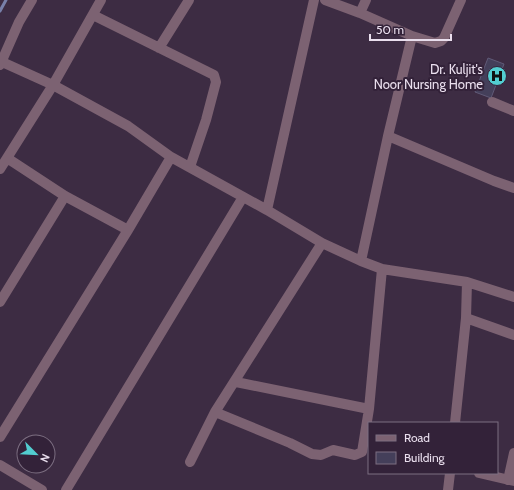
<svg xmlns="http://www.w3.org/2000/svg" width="514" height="490" viewBox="0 0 514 490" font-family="Cabin,sans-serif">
	<rect width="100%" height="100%" fill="#3d2c43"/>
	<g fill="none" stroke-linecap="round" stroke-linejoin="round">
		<path stroke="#7880aa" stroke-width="3" d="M0,11L6,0"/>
	</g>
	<path fill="#443f5a" stroke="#605a77" d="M488,58L504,64L491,98L475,92Z"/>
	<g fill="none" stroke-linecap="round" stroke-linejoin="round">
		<path stroke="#7c6272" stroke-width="10" d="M325,0L360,13L412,36L435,43L441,41L444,38L461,0
			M360,13L366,0
			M93,15L214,75L216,82L206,120L190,167
			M159,48L189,0
			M0,61L53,85L128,126L171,157L267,210L322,243L361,261L382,269L467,282L514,297
			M0,65L19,22L32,0
			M492,102L514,111
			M388,136L494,181L514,188
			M7,158L65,196L128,230
			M0,169L53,85L101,0
			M267,210L314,0
			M361,261L388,136L412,36
			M0,302L65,196
			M466,318L514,335
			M236,382L369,409
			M215,412L290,443L312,454L321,455L333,450L355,455L362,452L369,409L382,269
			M455,423L466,318L467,282
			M0,437L128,230L171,157
			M190,462L215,412L322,243
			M0,465L42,490
			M479,473L514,481
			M508,480L514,453
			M66,490L243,197
			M448,490L450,473"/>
	</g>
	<defs>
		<symbol id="hospital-disc" viewBox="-11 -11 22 22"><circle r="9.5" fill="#52cdd0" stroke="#332239"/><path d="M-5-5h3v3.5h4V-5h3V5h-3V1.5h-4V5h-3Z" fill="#111"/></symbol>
	</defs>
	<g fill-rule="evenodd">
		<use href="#hospital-disc" x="486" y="65" width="22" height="22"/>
	</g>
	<g text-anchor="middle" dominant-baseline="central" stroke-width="4" stroke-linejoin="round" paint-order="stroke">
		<g font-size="13" fill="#eadfee" stroke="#332239" text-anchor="end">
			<text x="483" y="69">Dr. Kuljit's<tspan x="483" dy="15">Noor Nursing Home</tspan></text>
		</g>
	</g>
	<rect x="368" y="422" width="130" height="52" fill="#332239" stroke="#7c6e81"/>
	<rect x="376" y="435" width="20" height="6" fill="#7c6272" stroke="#7c6e81"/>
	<text x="404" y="442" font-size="12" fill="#eadfee">Road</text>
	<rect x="376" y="452" width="20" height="12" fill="#443f5a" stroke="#7c6e81"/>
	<text x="404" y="462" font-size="12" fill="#eadfee">Building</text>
	<g transform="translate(36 454) rotate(114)"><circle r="19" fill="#332239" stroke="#7c6e81"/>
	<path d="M0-3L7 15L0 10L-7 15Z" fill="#52cdd0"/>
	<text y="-6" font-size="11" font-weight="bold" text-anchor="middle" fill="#eadfee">N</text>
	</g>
	<path d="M370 34v6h81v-6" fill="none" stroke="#eadfee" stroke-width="2"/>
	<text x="376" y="34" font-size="12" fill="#eadfee" stroke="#332239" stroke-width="3" paint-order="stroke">50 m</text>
</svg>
